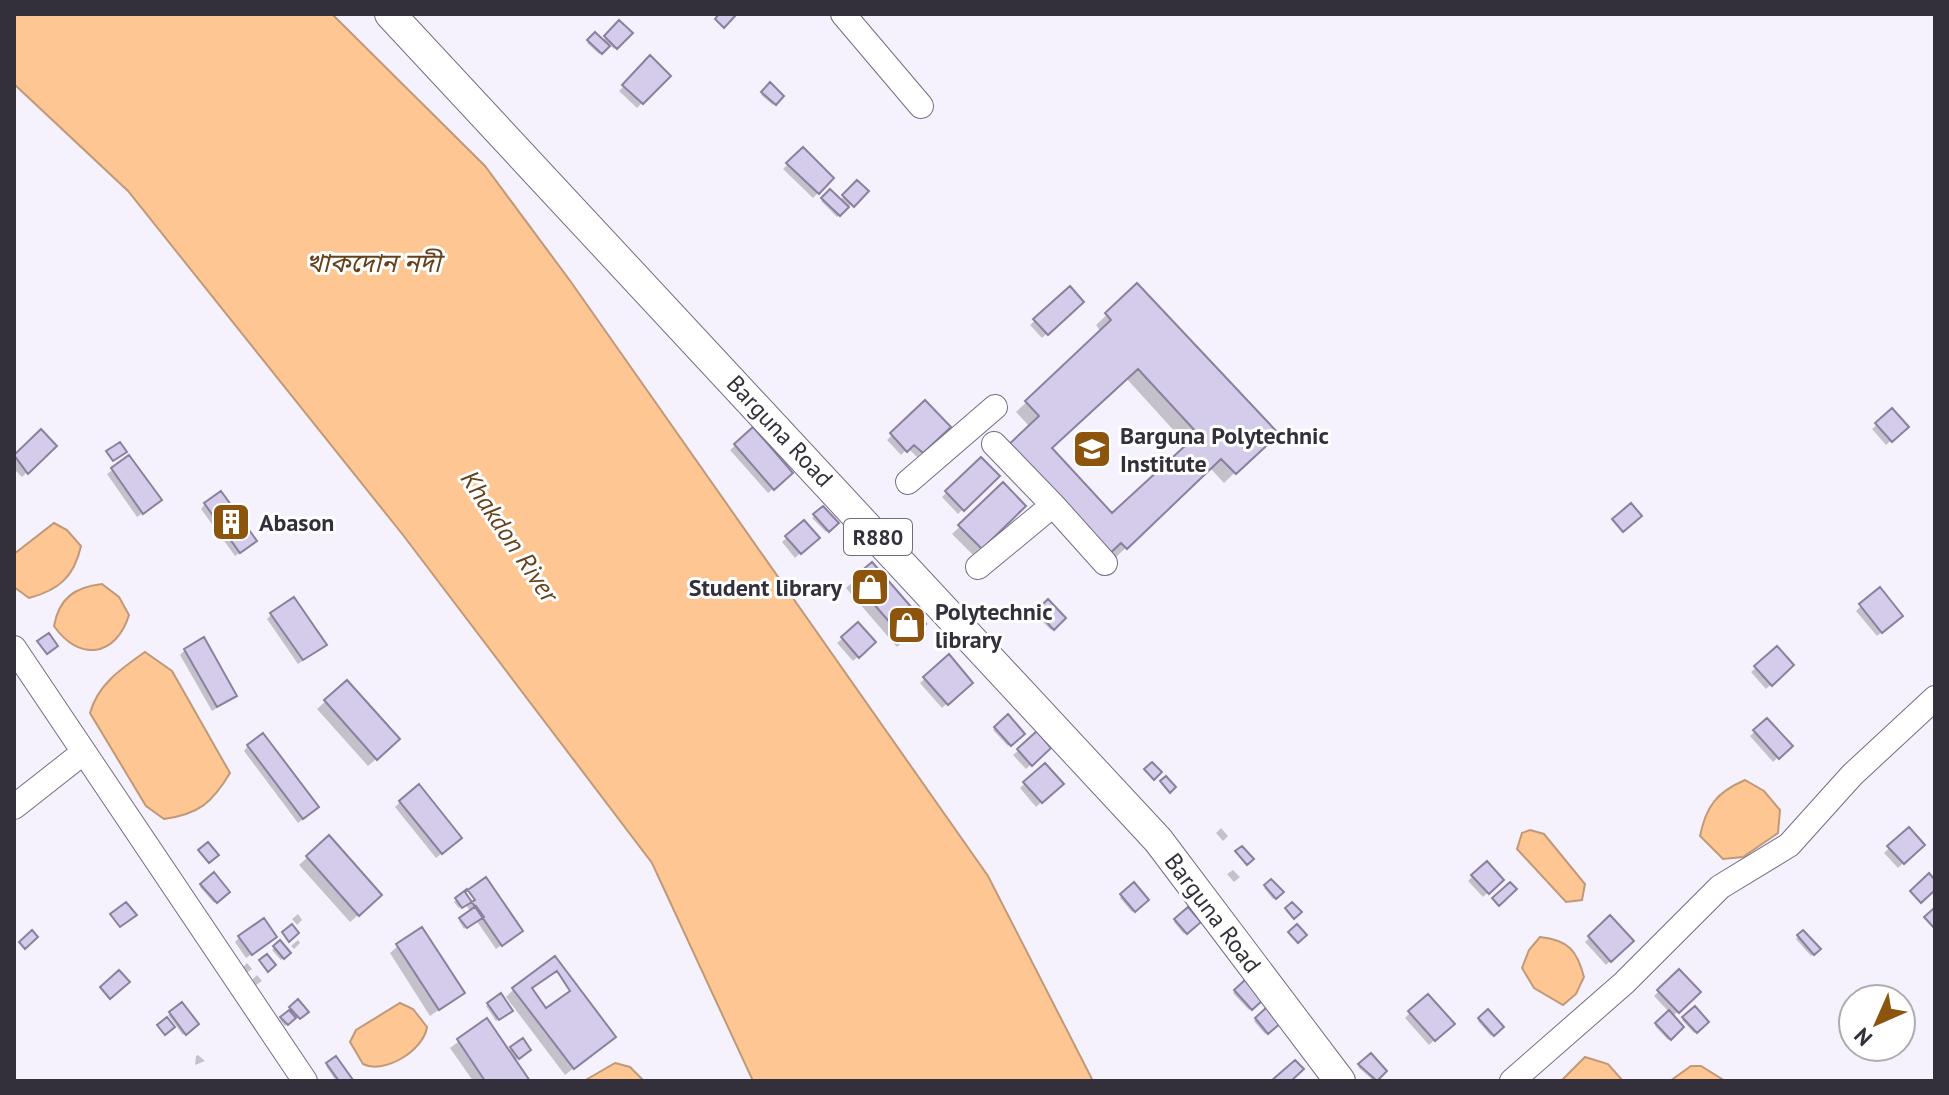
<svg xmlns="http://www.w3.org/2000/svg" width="1949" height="1095" viewBox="0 0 1949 1095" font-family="'PT Sans','Noto Sans Bengali',sans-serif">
	<rect width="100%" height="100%" fill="#f5f2fe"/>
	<path fill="#fdc693" stroke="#c09979" stroke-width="2" d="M14,14H332L485,166L571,282L988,876L1093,1081H753L652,863L403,535L128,191L14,84Z
		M54,523L67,530L81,546C74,577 59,590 29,598L14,587V554Z
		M102,584L119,597L129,615C116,657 79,662 54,626C59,598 75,587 102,584Z
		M145,652L172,671L230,773C212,803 199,814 164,819L146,806L90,713C98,684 121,669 145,652Z
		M1745,780L1764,791L1780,810L1778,833L1743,857L1723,859L1700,836C1706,806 1717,792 1745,780Z
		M1530,830L1544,834L1585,884L1582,900L1566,902L1517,849L1522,833Z
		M1540,937C1568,940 1577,950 1584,977L1576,994L1563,1005L1534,988L1522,968L1529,950Z
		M400,1003L413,1009L427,1027C424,1050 384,1075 363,1064L350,1042L356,1030Z
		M1585,1057L1608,1064L1623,1081H1561Z
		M615,1063L630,1067L644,1081H584Z
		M1691,1066H1701L1725,1081H1670Z"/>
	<path fill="#0003" fill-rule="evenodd" d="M619,23L630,33L614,49L609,44L599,54L587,43L595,35L602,41Z
		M650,58L668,76L637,108L619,91Z
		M770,85L782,96L773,105L761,95Z
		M803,150L832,178L813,198L783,169Z
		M857,183L866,191L837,217L821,201L830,192L839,201Z
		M1137,286L1276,433L1224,483L1210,468L1115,558L1030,427L1016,412L1101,332L1096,325ZM1126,378L1188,446L1112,516L1050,448Z
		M1069,289L1081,302L1042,338L1030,325Z
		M925,403L948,427L917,457L908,448L901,455L887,440Z
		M1892,411L1906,426L1886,445L1872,429Z
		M753,430L791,473L768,493L730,450Z
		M40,432L54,446L22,477L14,469V458Z
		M129,458L154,505L137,517L107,474Z
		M981,459L997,476L958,514L942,497Z
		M1003,485L1023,506L973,555L952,534Z
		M205,504L250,546L235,556L201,509Z
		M823,508L836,523L826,532L812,518Z
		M803,523L817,538L795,558L782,542Z
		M872,565L916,631L897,647L846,588Z
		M1048,602L1064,618L1051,630L1035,614Z
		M1861,606L1896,620L1877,636L1856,611Z
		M272,614L320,649L298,664L267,619Z
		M858,625L874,642L853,661L837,643Z
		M1777,649L1792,665L1766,689L1751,672Z
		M185,650L235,696L230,700L212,711L180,655Z
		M949,657L971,682L942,708L920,683Z
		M347,682L390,747L368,766L317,709Z
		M1008,717L1022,734L1008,746L993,730Z
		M1767,720L1790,746L1773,762L1750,736Z
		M1037,734L1049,748L1026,769L1013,755Z
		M248,746L312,812L298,823L244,751Z
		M1045,765L1061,784L1036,807L1020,788Z
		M400,802L455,843L436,858L395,807Z
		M1221,828L1228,836L1223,841L1216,833Z
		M1908,830L1922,845L1898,868L1884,853Z
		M329,838L372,903L350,922L299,865Z
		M1486,863L1501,880L1483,897L1468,881Z
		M1233,870L1240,877L1234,882L1227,874Z
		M213,875L227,892L214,903L200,887Z
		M1271,882L1281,892L1273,899L1264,888Z
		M1134,884L1147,900L1132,912L1120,898Z
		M464,894L516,935L496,949L476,920L464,929L459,921L471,912L465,904L459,908L454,902Z
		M1188,909L1199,922L1184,934L1174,922Z
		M298,914L302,920L297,925L292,919Z
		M1610,918L1631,941L1606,965L1585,942Z
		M1803,932L1818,949L1811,956L1796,939Z
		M240,937L270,941L246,958L235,942Z
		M298,940L300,943L294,949L291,946Z
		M280,943L289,953L281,960L272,950Z
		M398,946L463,993L430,1016L390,953Z
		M247,963L252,969L246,973L242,968Z
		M1679,972L1699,992L1672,1017L1682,1027L1668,1040L1655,1026L1669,1012L1654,996Z
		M257,975L262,981L256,985L252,980Z
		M1246,981L1261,999L1249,1010L1233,993Z
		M514,989L605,1044L565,1075L506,997Z
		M500,996L509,1012L496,1021L486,1006Z
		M1427,996L1452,1024L1429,1045L1405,1018Z
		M298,1002L306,1012L285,1026L280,1020Z
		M182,1005L197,1024L183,1035L168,1015Z
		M1694,1009L1706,1022L1694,1033L1682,1020Z
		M1267,1010L1279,1023L1265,1034L1254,1021Z
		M1488,1012L1501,1027L1491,1036L1478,1021Z
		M486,1021L508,1052L512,1048L529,1050L514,1061L527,1081H473L450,1048Z
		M198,1055L205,1061L195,1065L196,1056Z
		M1371,1056L1384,1071L1374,1081L1358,1067Z
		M335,1059L350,1080L349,1081H336L326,1066Z"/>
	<path fill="#d4ccea" stroke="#89819d" stroke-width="2" fill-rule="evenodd" d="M719,14H734L735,16L724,28L715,19Z
		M619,20L633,33L617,49L604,36Z
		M595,32L610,46L602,54L587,40Z
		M650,55L671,76L643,104L622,85Z
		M770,82L784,96L776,105L761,92Z
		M803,147L834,178L819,194L786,163Z
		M857,180L869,191L854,207L842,195Z
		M830,189L849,207L840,216L821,198Z
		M1137,283L1279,434L1236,474L1221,459L1127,549L1121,543L1107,556L1005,448L1039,416L1025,401L1111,320L1105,313ZM1138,369L1198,434L1112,513L1052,448Z
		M1070,286L1084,302L1048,335L1033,319Z
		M925,400L951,427L923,453L914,445L907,452L890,433Z
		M1892,408L1909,427L1892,442L1875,423Z
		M753,427L793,473L774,490L734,444Z
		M41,429L57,446L28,474L14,455Z
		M120,442L127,452L113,461L106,451Z
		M129,455L162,500L143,514L111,468Z
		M981,457L1000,476L964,511L945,491Z
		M1003,482L1026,506L982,549L958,525Z
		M221,491L257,541L240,553L204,503Z
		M1631,503L1642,516L1623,532L1612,519Z
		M823,506L839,523L829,532L813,514Z
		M804,520L820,538L801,554L785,536Z
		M872,562L926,624L906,641L852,579Z
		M1880,587L1903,616L1882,633L1859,604Z
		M294,597L327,645L303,660L270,613Z
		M1048,599L1066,618L1054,630L1036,611Z
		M858,622L876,642L859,658L841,637Z
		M49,633L58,646L47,654L37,641Z
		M204,637L237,696L217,707L184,649Z
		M1777,646L1794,665L1772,686L1754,666Z
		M949,654L973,683L948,705L923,677Z
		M347,680L400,739L377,760L324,700Z
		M1008,714L1025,734L1011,746L994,727Z
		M1767,718L1793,746L1779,759L1753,730Z
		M1037,731L1051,748L1032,766L1017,749Z
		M263,733L319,807L303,819L247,745Z
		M1152,762L1162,772L1154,780L1144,769Z
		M1045,763L1064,784L1042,803L1023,782Z
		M1166,776L1176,787L1170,793L1160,781Z
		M419,784L462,838L442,854L399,801Z
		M1909,827L1925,845L1904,864L1887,846Z
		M329,835L382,895L359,916L306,856Z
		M208,842L219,855L209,863L198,850Z
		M1242,846L1254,859L1247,865L1235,851Z
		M1487,861L1504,880L1489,894L1471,875Z
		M214,872L230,892L217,903L200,884Z
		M1929,873L1935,880V890L1921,903L1910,891Z
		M486,877L523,931L502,946L465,892Z
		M1271,879L1284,892L1276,899L1264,885Z
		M1134,882L1149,900L1135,912L1120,894Z
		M1510,882L1517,889L1499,906L1492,898Z
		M467,889L475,900L462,908L455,898Z
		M126,902L137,915L120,927L110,914Z
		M1292,902L1302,912L1294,919L1285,908Z
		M476,906L484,917L467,928L459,918Z
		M1188,907L1201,922L1187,934L1174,919Z
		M1933,909L1935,911V929L1924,917Z
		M1610,915L1634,941L1611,962L1588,936Z
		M264,918L277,937L252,955L238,936Z
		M292,924L299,933L289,942L282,932Z
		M1297,924L1307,935L1298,943L1288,932Z
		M422,927L465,993L439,1010L396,944Z
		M32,930L38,937L25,949L19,942Z
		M1803,930L1821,949L1814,955L1797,935Z
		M280,940L291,953L284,959L273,946Z
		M267,954L276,965L268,972L259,960Z
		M555,956L616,1037L574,1069L512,988Z
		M1679,969L1701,992L1679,1013L1657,990Z
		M119,970L130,982L110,999L100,987Z
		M557,971L570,991L546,1008L532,988Z
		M1246,979L1264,999L1252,1010L1234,990Z
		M501,993L513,1011L499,1020L487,1003Z
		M1428,994L1455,1024L1435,1041L1408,1011Z
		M298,999L309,1012L300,1019L289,1007Z
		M182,1002L199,1024L186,1035L169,1012Z
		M1695,1006L1709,1022L1697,1033L1682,1017Z
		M1267,1007L1281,1023L1268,1034L1255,1018Z
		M1488,1009L1504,1027L1494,1036L1478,1018Z
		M289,1010L296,1018L288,1025L280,1017Z
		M1669,1010L1684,1027L1671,1040L1655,1023Z
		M167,1017L175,1027L165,1035L157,1025Z
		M487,1018L530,1081H485L457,1039Z
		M523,1038L531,1050L519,1059L510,1047Z
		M1371,1053L1387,1071L1377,1081L1358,1064Z
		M336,1056L353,1080L339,1081L326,1063Z
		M1295,1060L1304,1069L1291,1081H1271Z"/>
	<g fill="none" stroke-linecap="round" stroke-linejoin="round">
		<defs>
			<path id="minor" d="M843,14L921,106
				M994,444L1053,505
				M908,482L995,407
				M978,567L1053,505L1105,563
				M14,648L305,1081
				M14,807L84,752
				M1512,1081L1624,983L1720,887L1789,845L1852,775L1935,698"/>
			<path id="major" d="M390,14L1158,840L1340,1081"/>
		</defs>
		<use href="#minor" stroke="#746d87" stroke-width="26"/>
		<use href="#major" stroke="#746d87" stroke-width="32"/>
		<use href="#minor" stroke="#fff" stroke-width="24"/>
		<use href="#major" stroke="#fff" stroke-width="30"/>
	</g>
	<defs>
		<symbol id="university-square" viewBox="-11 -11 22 22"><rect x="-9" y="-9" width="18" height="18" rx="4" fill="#8d540e" stroke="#fff"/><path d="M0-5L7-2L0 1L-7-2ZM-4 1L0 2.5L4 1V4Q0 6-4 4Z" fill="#fff"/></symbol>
		<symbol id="building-square" viewBox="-11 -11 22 22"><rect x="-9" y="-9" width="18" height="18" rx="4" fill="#8d540e" stroke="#fff"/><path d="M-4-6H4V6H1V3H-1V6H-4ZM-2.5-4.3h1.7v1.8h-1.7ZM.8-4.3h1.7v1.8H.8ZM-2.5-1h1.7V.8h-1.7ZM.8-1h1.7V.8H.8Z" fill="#fff"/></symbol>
		<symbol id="shop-square" viewBox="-11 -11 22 22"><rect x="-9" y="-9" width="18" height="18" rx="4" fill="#8d540e" stroke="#fff"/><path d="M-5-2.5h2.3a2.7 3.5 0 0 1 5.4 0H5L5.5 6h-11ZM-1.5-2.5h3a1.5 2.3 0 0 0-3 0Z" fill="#fff"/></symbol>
	</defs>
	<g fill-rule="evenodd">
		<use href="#university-square" x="1070" y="427" width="44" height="44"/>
		<use href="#building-square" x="209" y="500" width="44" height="44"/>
		<use href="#shop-square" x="848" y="565" width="44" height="44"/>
		<use href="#shop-square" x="885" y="603" width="44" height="44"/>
	</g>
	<g text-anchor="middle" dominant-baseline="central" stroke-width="6" stroke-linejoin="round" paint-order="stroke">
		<rect fill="#fff" stroke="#706e76" stroke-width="2" x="844" y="519" width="68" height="36" rx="6"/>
		<g font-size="22" font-weight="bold" fill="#33303b">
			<text x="878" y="537">R880</text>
		</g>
		<g font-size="24" fill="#33303b" stroke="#fff">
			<text transform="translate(780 431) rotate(47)">Barguna Road</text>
			<text transform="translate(1213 913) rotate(53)">Barguna Road</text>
		</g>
		<g font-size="24" font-weight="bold" fill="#33303b" stroke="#fff" text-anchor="start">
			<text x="1120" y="435">Barguna Polytechnic<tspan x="1120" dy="28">Institute</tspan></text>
			<text x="259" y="522">Abason</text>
			<text x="842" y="587" text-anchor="end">Student library</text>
			<text x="935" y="611">Polytechnic<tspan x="935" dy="28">library</tspan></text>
		</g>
		<g font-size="26" font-style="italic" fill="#66421c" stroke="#fff">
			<text x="373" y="262">খাকদোন নদী</text>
			<text transform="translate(510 536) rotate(56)">Khakdon River</text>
		</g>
	</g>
	<rect width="1949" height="1095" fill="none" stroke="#33303b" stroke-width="32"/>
	<g transform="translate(1877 1023) rotate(225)"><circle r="38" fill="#ffffff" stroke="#adacb1" stroke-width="2"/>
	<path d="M0-6L14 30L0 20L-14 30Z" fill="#8d540e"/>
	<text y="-12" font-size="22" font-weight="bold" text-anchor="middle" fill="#33303b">N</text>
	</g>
</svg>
